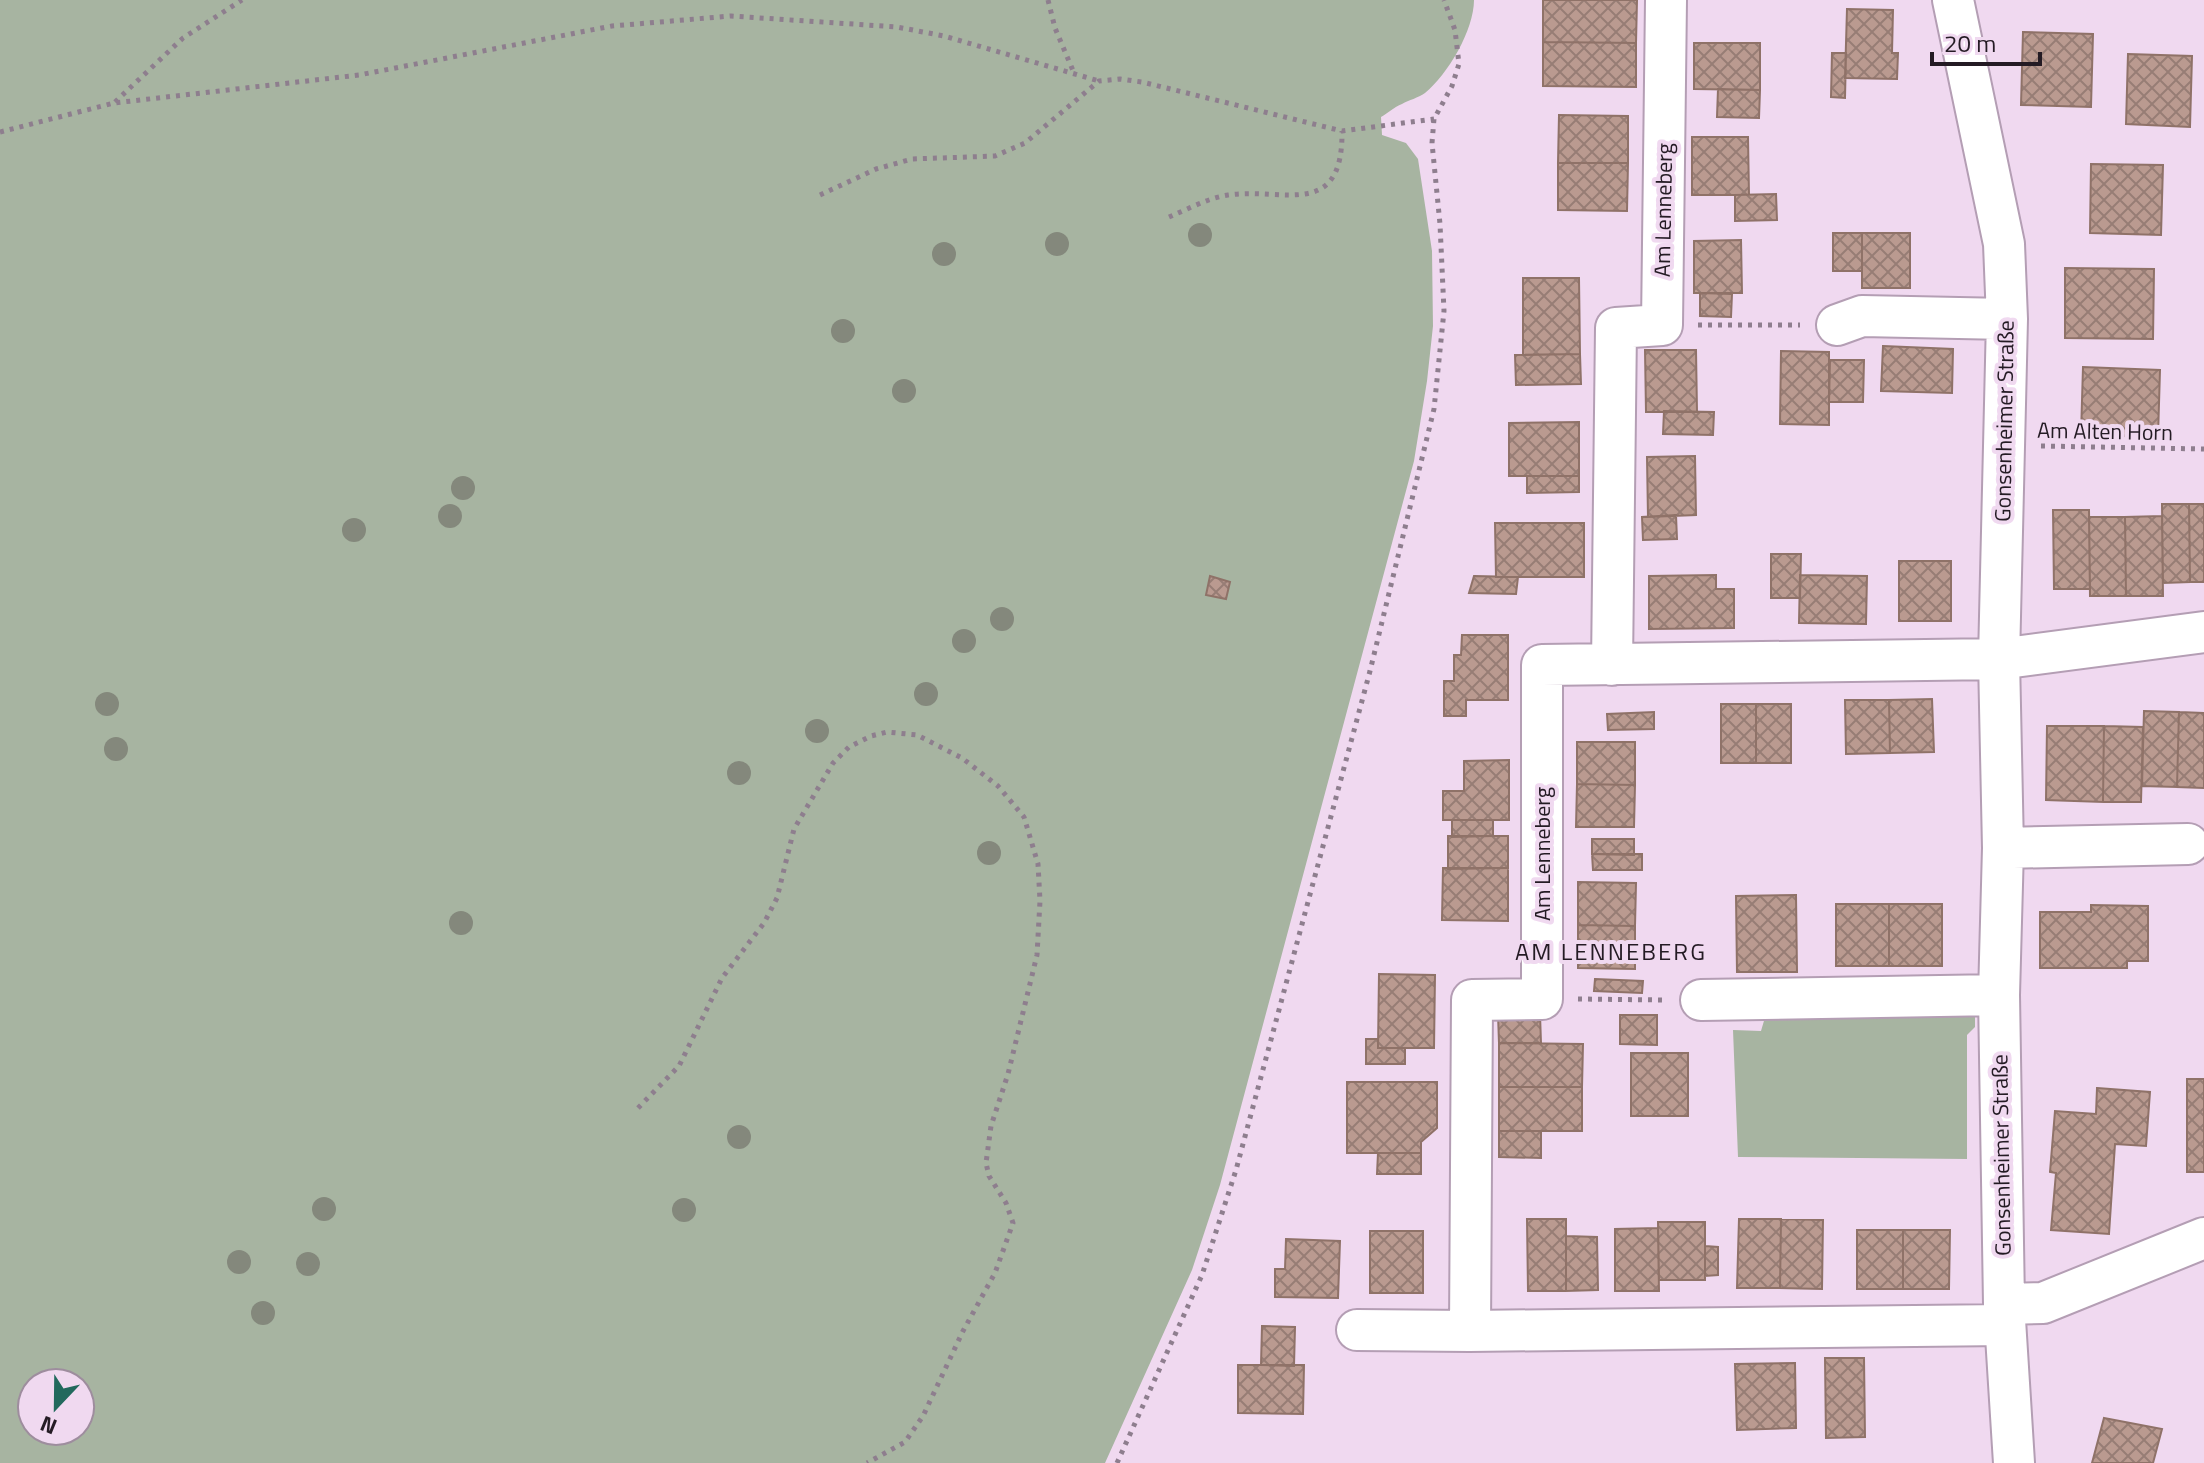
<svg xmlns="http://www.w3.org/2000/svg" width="2204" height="1463" viewBox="0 0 2204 1463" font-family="'Titillium Web',sans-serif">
	<defs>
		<pattern id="building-cross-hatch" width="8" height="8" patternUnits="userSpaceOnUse" patternTransform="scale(2)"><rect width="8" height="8" fill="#ba9a90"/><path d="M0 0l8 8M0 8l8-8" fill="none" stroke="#977d75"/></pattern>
	</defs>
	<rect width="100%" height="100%" fill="#f0d9f0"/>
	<path fill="#a7b4a1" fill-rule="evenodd" d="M0,0H1474C1474,30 1448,74 1425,93C1418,98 1409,100 1402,104C1394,107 1388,113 1381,117L1382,135L1406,143L1418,159L1432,251L1433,326L1427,381L1414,461L1220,1185L1192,1270L1105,1463H0ZM32,1383H80V1431H32Z
		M1975,1008V1027L1967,1035V1159L1738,1157L1733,1030L1761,1031L1766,1014Z"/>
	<path fill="url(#building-cross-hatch)" stroke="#8f7268" stroke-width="2" d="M1543,0H1637L1636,43L1543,42Z
		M1847,9L1893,10L1892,53H1898L1897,79L1845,78Z
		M2023,32L2093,34L2091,107L2021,105Z
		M1543,42L1636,43V87L1543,86Z
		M1694,43H1760V90L1694,89Z
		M1832,53H1846L1845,98L1831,97Z
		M2128,54L2192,56L2190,127L2126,124Z
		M1718,89L1760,90L1759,118L1717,117Z
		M1559,115L1628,116V163H1558Z
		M1692,137H1748L1749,195H1692Z
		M1558,163H1628L1627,211L1558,210Z
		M2091,164L2163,165L2161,235L2090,233Z
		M1776,194L1777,220L1735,221V195Z
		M1833,233H1862V271H1833Z
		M1862,233H1910V288H1862Z
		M1741,240L1742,293H1694V241Z
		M2065,268L2154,269L2153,339L2065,338Z
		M1523,278H1579L1580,354L1523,355Z
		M1700,293L1732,294L1731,317L1700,316Z
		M1883,346L1953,349L1952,393L1881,391Z
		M1645,350H1696L1697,412H1646Z
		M1781,351L1829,352V425L1780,424Z
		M1580,354L1581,384L1516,385L1515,355Z
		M1830,360H1864L1863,402H1829Z
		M2083,367L2160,370L2158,437L2081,435Z
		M1664,411L1714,412L1713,435L1663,434Z
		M1579,422V476H1509V423Z
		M1695,456L1696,515L1648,517L1647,457Z
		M1527,476H1579V492L1527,493Z
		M2162,504H2189L2190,582L2163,583Z
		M2189,504H2204V582H2190Z
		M2053,510H2089L2090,589H2054Z
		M1676,515L1677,539L1643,540L1642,517Z
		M2162,516L2163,596H2126L2125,517Z
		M2089,517H2125L2126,596H2090Z
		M1495,523H1584V577H1496Z
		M1771,554H1801L1800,598H1771Z
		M1899,561H1951V621H1899Z
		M1716,575V589H1734V628L1649,629V576Z
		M1800,575L1867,576L1866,624L1799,623Z
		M1210,576L1230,582L1226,599L1206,595Z
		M1474,576L1518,577L1516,594L1469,593Z
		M1462,635H1508V700H1466V716H1444V681H1454V655H1461Z
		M1932,699L1934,752L1890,753L1889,700Z
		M1845,700H1889L1890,753L1846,754Z
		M1721,704H1756V763H1721Z
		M1756,704H1791V763H1756Z
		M2144,711L2179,712L2177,787L2142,786Z
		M1654,712V729L1608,730L1607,714Z
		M2179,712L2204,713V788L2177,787Z
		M2047,726H2104L2103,802L2046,800Z
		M2104,726L2143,727L2141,802H2103Z
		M1577,742H1635V785L1577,784Z
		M1509,760V820H1443V791H1464V761Z
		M1577,784L1635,785L1634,827H1576Z
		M1452,820H1493V836L1452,837Z
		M1448,836H1508V868L1448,869Z
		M1592,839H1634V855L1592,854Z
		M1592,854H1642V870H1593Z
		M1443,868H1508V921L1442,920Z
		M1578,882L1636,883L1635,926L1578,925Z
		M1796,895L1797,972H1737L1736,896Z
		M1836,904H1889V966H1836Z
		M1889,904H1942V966H1889Z
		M2091,905L2148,906V961H2127V968H2040V912H2091Z
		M1578,925L1635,926V969L1578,968Z
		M1379,974L1435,975L1434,1048H1378Z
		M1595,979L1643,981L1642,993L1594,991Z
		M1498,1014H1540L1541,1043H1499Z
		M1620,1015H1657V1045L1620,1044Z
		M1366,1039H1378V1048H1405V1064H1366Z
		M1499,1043L1583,1044L1582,1087H1499Z
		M1631,1053H1688V1116H1631Z
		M2187,1079H2204V1172H2187Z
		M1347,1082H1437V1128L1421,1142V1153H1347Z
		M1499,1087H1582V1131H1499Z
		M2097,1088L2150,1092L2146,1146L2115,1144L2109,1234L2051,1230L2056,1173L2050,1172L2055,1111L2096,1114Z
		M1499,1131H1541V1158L1499,1157Z
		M1378,1153H1421V1174H1377Z
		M1527,1219H1566V1291H1528Z
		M1739,1219H1781L1780,1288H1737Z
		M1781,1219L1823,1220L1822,1289L1780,1288Z
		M1658,1222H1705V1280H1659Z
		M1658,1228L1659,1291H1615V1229Z
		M1857,1230H1903V1289H1857Z
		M1903,1230H1950L1949,1289H1903Z
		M1370,1231H1423V1293H1370Z
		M1566,1236L1597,1237L1598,1290L1566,1291Z
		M1286,1239L1340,1241L1338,1298L1275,1297V1269H1285Z
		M1705,1246L1718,1247V1275L1705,1276Z
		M1262,1326L1295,1327L1294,1366L1261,1365Z
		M1825,1358H1864L1865,1437L1826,1438Z
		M1795,1363L1796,1428L1737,1430L1735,1364Z
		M1238,1365H1304L1303,1414L1238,1413Z
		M2104,1418L2162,1429L2153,1463H2092Z"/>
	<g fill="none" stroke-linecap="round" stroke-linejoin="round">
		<defs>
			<path id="minor" d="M1953,0L2004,244L2007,319L1999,659L2003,848L1999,995L2004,1304L2014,1463
				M1837,325L1862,316L2007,319
				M1612,665L1616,328L1662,325L1666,0
				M2003,848L2188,844
				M1701,1000L1999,995
				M2004,1304L2043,1303L2204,1238
				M1357,1330L1470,1331L2005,1325
				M1470,1331L1472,1000L1542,999V665L1999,659L2204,632"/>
		</defs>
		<use href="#minor" stroke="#b49eb4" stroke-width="44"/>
		<path stroke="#8e7e8e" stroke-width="5" stroke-dasharray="4 6" stroke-linecap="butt" d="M1048,0L1055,28L1074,73
			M115,102L183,38L242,0
			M0,132L114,103L359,75L612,26L731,16L897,27L944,36L1099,81
			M820,195L876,169L912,159L995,156L1025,143L1099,81L1120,79L1142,82L1342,131L1434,119
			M1169,217C1188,209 1208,198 1228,195C1283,187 1343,221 1342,131
			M1698,325H1800
			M2041,446L2204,449
			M1578,999L1664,1000
			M638,1108L679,1066L722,978L764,923L777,898L794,829L833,763L849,747L871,736L887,732L917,735L962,758L998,786L1024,817L1038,864L1040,901L1037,955L1008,1074L991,1126L986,1163L989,1176L1006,1203L1013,1223L995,1273L963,1331L923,1416L905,1442L867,1463
			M1117,1463L1202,1275L1236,1170L1370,671L1434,409L1444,311L1440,224L1432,143L1434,119L1452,86L1459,64L1455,30L1444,0"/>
		<use href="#minor" stroke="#fff" stroke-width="40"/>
	</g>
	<g fill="#84887c">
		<circle cx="1200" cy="235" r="12"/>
		<circle cx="1057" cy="244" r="12"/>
		<circle cx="944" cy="254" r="12"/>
		<circle cx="843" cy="331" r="12"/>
		<circle cx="904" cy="391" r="12"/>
		<circle cx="463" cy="488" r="12"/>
		<circle cx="450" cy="516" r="12"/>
		<circle cx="354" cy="530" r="12"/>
		<circle cx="1002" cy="619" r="12"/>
		<circle cx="964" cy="641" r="12"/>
		<circle cx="926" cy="694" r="12"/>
		<circle cx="107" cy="704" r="12"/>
		<circle cx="817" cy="731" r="12"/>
		<circle cx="116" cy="749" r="12"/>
		<circle cx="739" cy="773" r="12"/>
		<circle cx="989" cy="853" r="12"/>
		<circle cx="461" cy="923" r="12"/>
		<circle cx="739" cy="1137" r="12"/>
		<circle cx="324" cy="1209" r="12"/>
		<circle cx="684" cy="1210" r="12"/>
		<circle cx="239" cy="1262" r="12"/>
		<circle cx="308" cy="1264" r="12"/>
		<circle cx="263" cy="1313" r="12"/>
	</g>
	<g text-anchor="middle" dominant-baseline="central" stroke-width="8" stroke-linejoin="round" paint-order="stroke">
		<g font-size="22" fill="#241b24" stroke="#f0d9f0">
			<text transform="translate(1663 210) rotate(-89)">Am Lenneberg</text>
			<text transform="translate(2004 421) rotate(-89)">Gonsenheimer Straße</text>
			<text transform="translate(2105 431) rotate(1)">Am Alten Horn</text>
			<text transform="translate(1542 854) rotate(-90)">Am Lenneberg</text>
			<text transform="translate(2001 1155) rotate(-91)">Gonsenheimer Straße</text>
		</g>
		<g font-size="24" letter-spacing="2" fill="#241b24" stroke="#f0d9f0">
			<text x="1611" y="951">AM LENNEBERG</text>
		</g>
	</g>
	<g transform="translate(56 1407) rotate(202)"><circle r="38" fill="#f0d9f0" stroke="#9e8d9e" stroke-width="2"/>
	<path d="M0-6L14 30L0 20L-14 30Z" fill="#22695d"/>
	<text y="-12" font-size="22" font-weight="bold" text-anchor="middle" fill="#241b24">N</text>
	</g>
	<path d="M1932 52v12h108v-12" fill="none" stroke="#241b24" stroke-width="4"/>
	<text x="1944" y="52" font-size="24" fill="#241b24" stroke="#f0d9f0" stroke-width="6" paint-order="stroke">20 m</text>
</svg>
